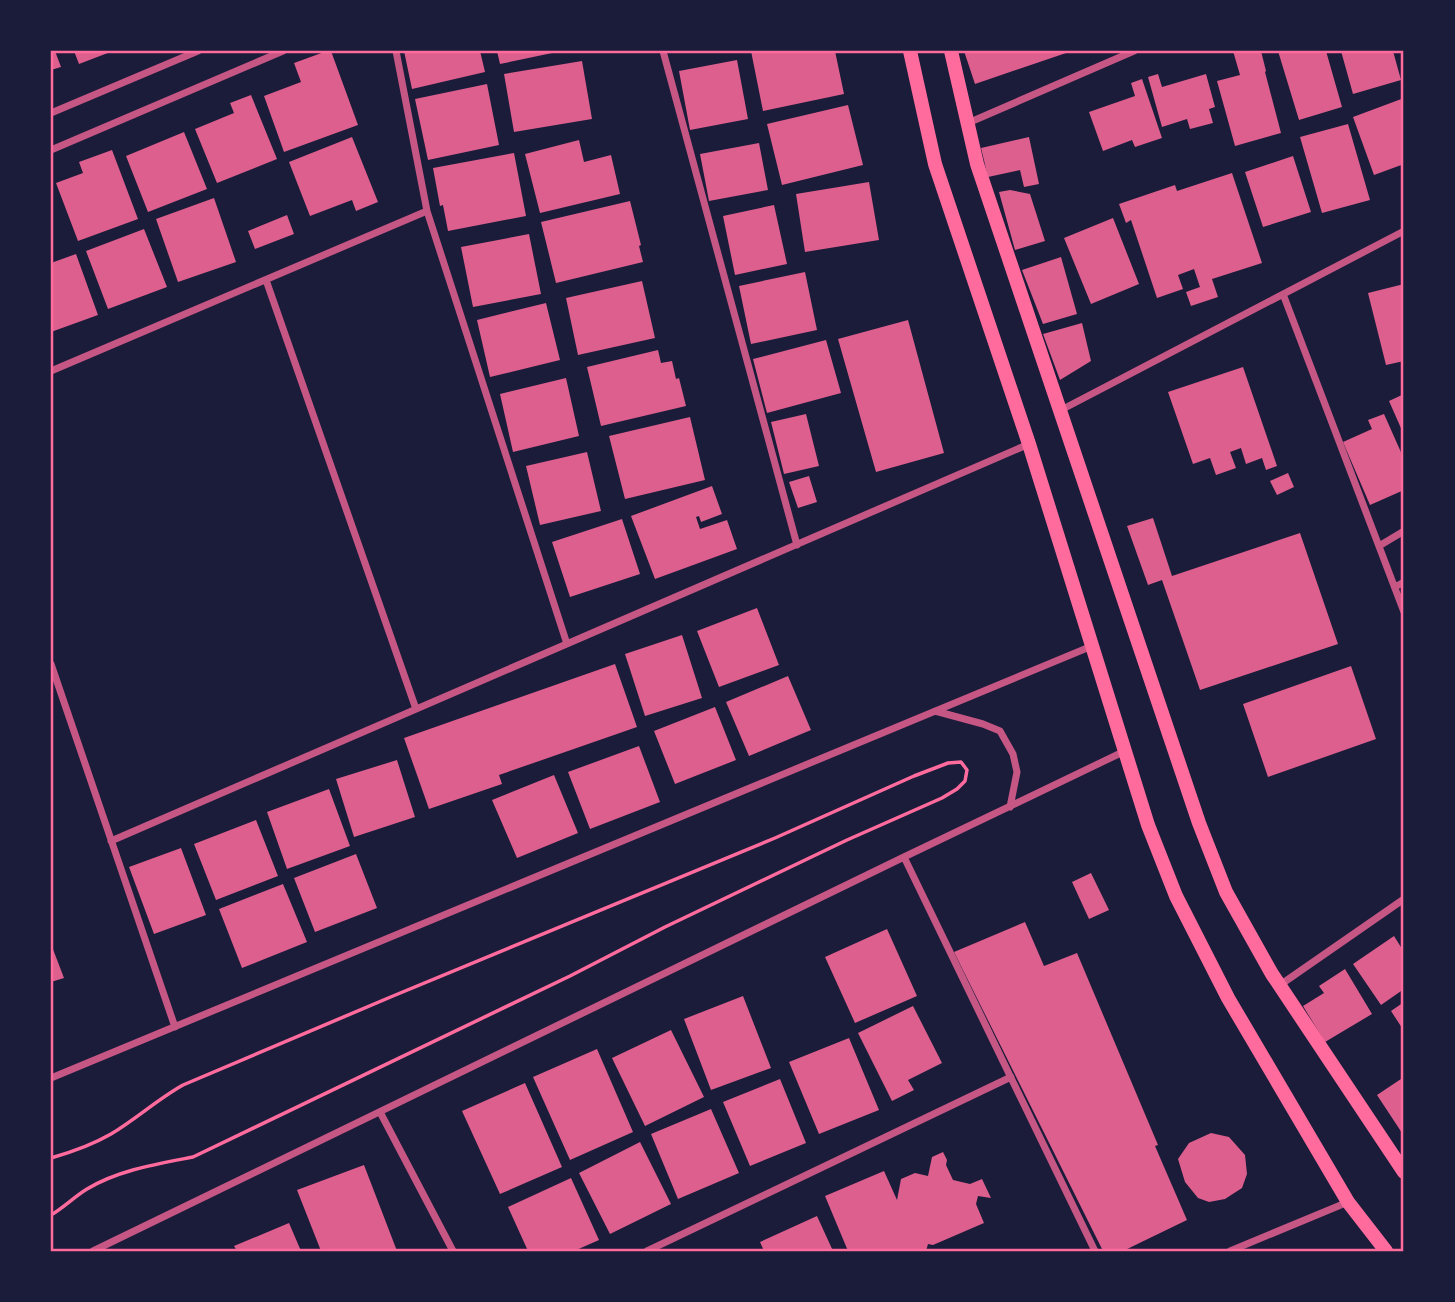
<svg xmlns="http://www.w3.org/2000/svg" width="1455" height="1302" viewBox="0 0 1455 1302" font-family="'DejaVu Sans',sans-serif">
	<rect width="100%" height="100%" fill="#1b1b3a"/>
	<path fill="#dd5f8e" d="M51,51H55L61,67L51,70Z
		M74,51H113L79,64Z
		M327,51H331L358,125L284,152L264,96L301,82L294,63Z
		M404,51H480L485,72L412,89Z
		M497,51H557V52L500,64Z
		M751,51H835L844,94L763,111Z
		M964,51H1072L975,84Z
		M1233,51H1261L1266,71L1265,72L1281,133L1235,146L1217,81L1240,75Z
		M1278,51H1326L1342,107L1299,120Z
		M1341,51H1393L1401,80L1353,94Z
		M737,60L748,119L690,130L679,71Z
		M582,61L592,119L514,132L504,74Z
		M1158,74L1162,87L1206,74L1215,107L1209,109L1213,123L1190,129L1187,119L1162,127L1148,77Z
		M1142,79L1162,138L1135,147L1132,140L1103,151L1089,112L1135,96L1131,83Z
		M487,84L499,145L428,160L415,99Z
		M251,95L277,159L217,183L195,129L234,113L230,103Z
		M1404,98V164L1374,175L1353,117Z
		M848,105L863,165L782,185L767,124Z
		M1348,124L1370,200L1322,213L1300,137Z
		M184,132L207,189L148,212L126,156Z
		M352,137L378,202L356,211L352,200L310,216L289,162Z
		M1029,137L1039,184L1024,187L1020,170L988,177L981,148Z
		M579,140L584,162L611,155L620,194L540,213L525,154Z
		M759,143L768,190L709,201L700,154Z
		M112,150L138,219L78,241L56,183L83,173L79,162Z
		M514,153L526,216L448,231L443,205L440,206L433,168Z
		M1293,156L1311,212L1263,227L1245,172Z
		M1232,173L1262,263L1212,279L1218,297L1191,306L1186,292L1200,287L1194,269L1178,275L1183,289L1157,298L1131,220L1126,223L1119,204L1175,185L1177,191Z
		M869,182L879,240L805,252L796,194Z
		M1010,190L1030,194L1045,241L1015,250L999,192Z
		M214,198L236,262L178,282L156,219Z
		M630,201L641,245L639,246L643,262L556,283L541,222Z
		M774,205L787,264L735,275L723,216Z
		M287,215L294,234L255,249L248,231Z
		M1113,218L1139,284L1091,304L1064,238Z
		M144,229L167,287L108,309L86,251Z
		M529,234L541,294L473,307L461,247Z
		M76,254L98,315L51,332V263Z
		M1061,257L1077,314L1043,324L1022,270Z
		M805,272L817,330L751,344L739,286Z
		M642,281L655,338L578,355L566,298Z
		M1404,284V361L1386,365L1368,293Z
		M546,303L560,360L490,377L477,320Z
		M908,320L944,453L876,472L838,339Z
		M1082,323L1091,361L1060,380L1043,334Z
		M826,340L841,393L767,413L753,359Z
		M658,350L661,363L672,361L676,379L679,378L686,406L601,426L587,367Z
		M1243,367L1277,466L1266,470L1262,458L1246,464L1241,448L1230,452L1236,468L1216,475L1210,458L1193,464L1168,392Z
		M566,378L579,436L513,452L500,394Z
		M1404,394V435L1389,401Z
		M806,414L819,466L784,474L771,422Z
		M1384,414L1404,459V490L1370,505L1343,442L1372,429L1368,420Z
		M690,417L705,480L625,499L609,436Z
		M587,452L601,511L540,525L526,466Z
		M1288,473L1294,487L1277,495L1270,481Z
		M809,476L817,502L798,508L789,482Z
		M712,486L722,514L701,522L699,516L696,517L700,529L727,520L737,549L655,579L631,516Z
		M1153,518L1172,576L1300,533L1338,644L1200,690L1162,580L1148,585L1127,526Z
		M622,519L640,574L570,597L552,542Z
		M757,608L779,665L719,687L697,631Z
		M682,635L702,698L645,716L625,654Z
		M615,664L637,727L499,775L502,784L429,809L404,738Z
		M1351,666L1376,739L1268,777L1243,704Z
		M788,676L811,730L749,756L726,702Z
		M715,707L736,760L675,784L654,731Z
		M639,746L660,802L590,829L568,772Z
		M397,760L415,817L354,837L336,779Z
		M554,775L578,833L517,858L492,800Z
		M329,789L350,846L287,869L267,812Z
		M256,820L278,876L216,900L194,844Z
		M181,848L206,915L154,934L129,867Z
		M356,854L377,908L315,932L294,878Z
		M1091,873L1109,910L1089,919L1072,882Z
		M283,884L307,942L242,968L219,909Z
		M1025,922L1044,966L1077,953L1158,1145L1155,1146L1187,1220L1123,1251H1103L954,952Z
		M887,929L917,996L855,1023L825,957Z
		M1394,936L1404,952V989L1381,1005L1353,964Z
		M51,944L64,978L51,982Z
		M1345,969L1372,1014L1325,1042L1303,1006L1324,993L1319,986Z
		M743,996L771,1068L711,1090L684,1019Z
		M1404,1002V1031L1391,1011Z
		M913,1006L942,1063L908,1080L914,1090L892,1101L858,1033Z
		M671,1030L704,1097L645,1126L612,1058Z
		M849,1038L879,1110L819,1134L789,1062Z
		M597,1049L633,1132L570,1160L533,1077Z
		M1404,1077V1136L1377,1095Z
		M780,1079L806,1143L750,1166L723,1102Z
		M525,1083L562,1167L500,1194L462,1111Z
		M711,1109L739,1173L678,1199L651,1134Z
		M1211,1133L1229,1137L1245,1155L1247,1174L1242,1188L1225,1199L1209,1202L1198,1198L1185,1182L1178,1159L1189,1143Z
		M640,1142L671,1204L610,1234L579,1173Z
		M943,1152L947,1160L946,1165L953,1180L970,1184L982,1179L991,1198L978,1196L976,1204L984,1223L933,1245L928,1244L926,1251H848L825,1196L884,1171L897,1200L901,1179L915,1173L928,1176L932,1157Z
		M364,1165L397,1251H321L297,1190Z
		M571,1178L599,1240L574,1251H528L508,1207Z
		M817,1216L833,1251H764L760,1242Z
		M289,1223L301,1251H237L234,1246Z"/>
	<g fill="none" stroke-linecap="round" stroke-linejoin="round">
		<path stroke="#ff6b9d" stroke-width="3.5" d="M51,1158C72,1152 92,1145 111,1134C136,1119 158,1099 183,1085L393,996L775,838L914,776L948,763L961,762L967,770L965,781L957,789L942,798L847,840L665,927L570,976L193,1157C157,1164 119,1170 87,1189C74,1197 63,1208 51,1215"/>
		<path stroke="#c65784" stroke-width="7" d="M396,51L427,211L567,644
			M663,51L797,545
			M51,113L198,51
			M968,123L1134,51
			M51,150L283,51
			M266,280L416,709
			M1283,294L1404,612
			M51,371L427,211
			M1061,410L1404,231
			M1379,546L1404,531
			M1395,587L1404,582
			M51,664L175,1027
			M935,711L983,724L1000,731L1013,754L1017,772L1010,807
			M111,841L1029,444
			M904,857L1095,1251
			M1280,985L1404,899
			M51,1078L1092,646
			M380,1112L453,1251
			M93,1251L904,857L1125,751
			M647,1251L1011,1077
			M1230,1251L1348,1202"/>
		<path stroke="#ff6b9d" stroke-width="14" d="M910,51L935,164L1029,444L1148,825L1176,896L1228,998L1348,1202L1386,1251
			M951,51L977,164L1199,823L1226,892L1272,974L1404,1172"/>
	</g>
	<rect width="1455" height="1302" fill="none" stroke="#1b1b3a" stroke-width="105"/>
	<rect x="52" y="52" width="1350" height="1198" fill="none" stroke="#ff6b9d" stroke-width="2.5"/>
</svg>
